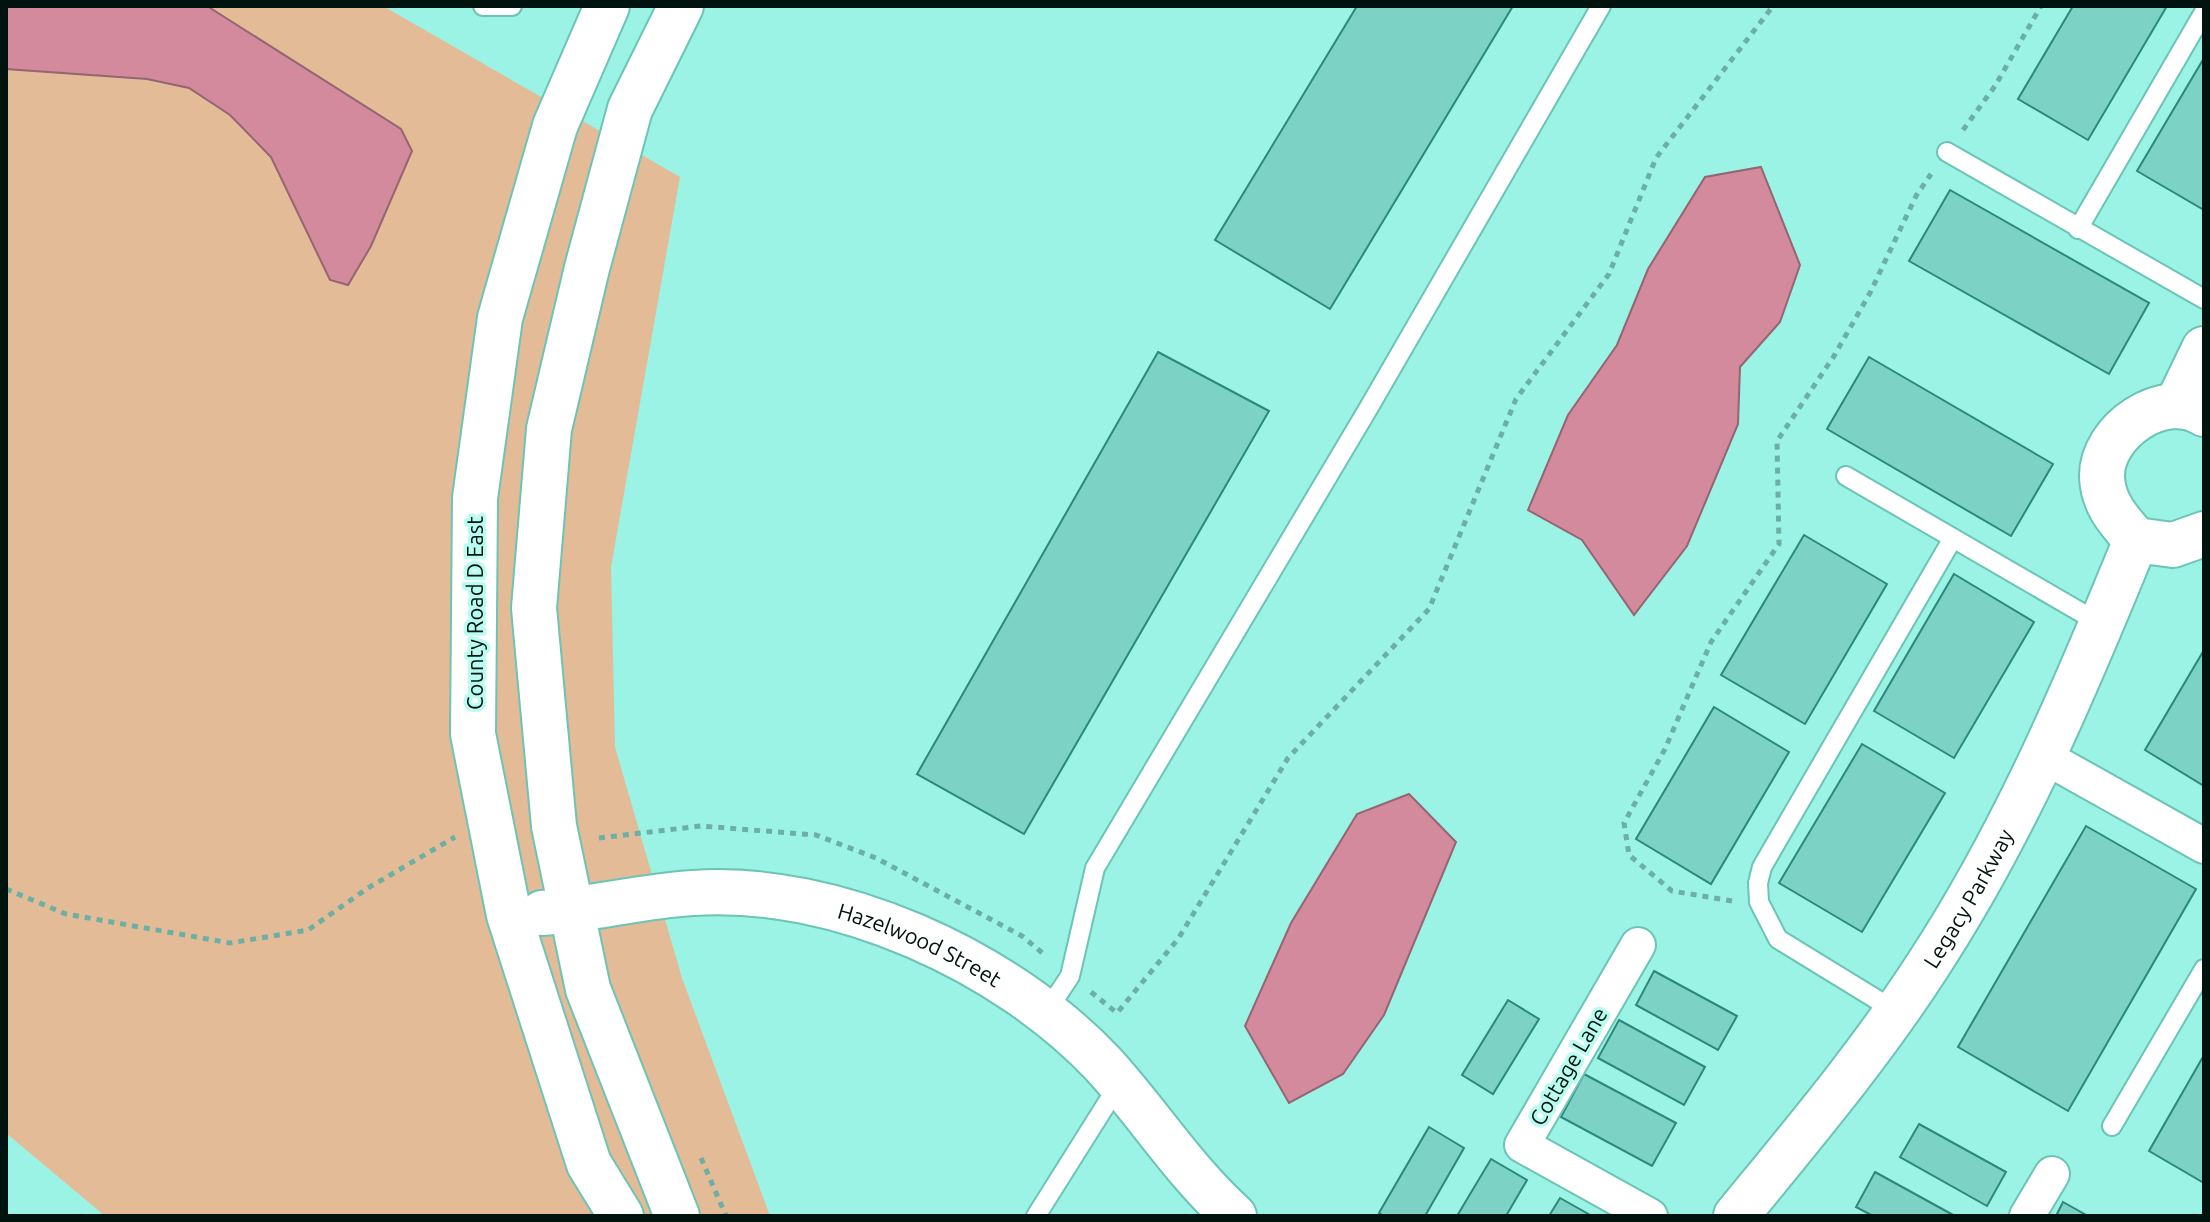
<svg xmlns="http://www.w3.org/2000/svg" width="2210" height="1222" viewBox="0 0 2210 1222" font-family="Ubuntu,sans-serif">
	<rect width="100%" height="100%" fill="#9bf3e5"/>
	<path fill="#e4bb97" d="M6,6H383L680,177L611,567L615,747L682,978L770,1216H105L6,1133Z"/>
	<path fill="#d28a9c" stroke="#936672" stroke-width="2" d="M6,6H207L401,129L412,151L371,246L348,285L330,280L271,157L230,115L189,88L147,79L6,69Z
		M1761,167L1800,265L1780,322L1740,367L1738,424L1687,546L1634,615L1582,540L1528,510L1568,415L1617,345L1648,269L1705,177Z
		M1409,794L1456,842L1384,1015L1343,1074L1289,1103L1245,1026L1291,923L1357,814Z"/>
	<path fill="#7cd3c5" stroke="#2b887b" stroke-width="2" d="M1357,6H1513L1330,309L1215,240Z
		M2073,6H2167L2088,140L2018,99Z
		M2204,58V210L2137,171Z
		M1950,190L2149,303L2109,374L1909,261Z
		M1158,352L1269,411L1024,834L917,774Z
		M1869,357L2053,464L2011,536L1827,429Z
		M1804,535L1887,584L1805,724L1721,675Z
		M1954,574L2034,622L1954,758L1874,711Z
		M2204,650V786L2145,750Z
		M1714,707L1789,752L1711,884L1636,839Z
		M1862,744L1945,793L1862,932L1779,883Z
		M2086,826L2196,889L2068,1111L1958,1047Z
		M1654,971L1737,1016L1718,1050L1636,1005Z
		M1508,1000L1539,1019L1493,1094L1462,1075Z
		M1619,1020L1705,1067L1684,1105L1598,1058Z
		M2204,1055V1183L2149,1151Z
		M1584,1074L1676,1123L1652,1166L1561,1117Z
		M1919,1124L2006,1172L1987,1206L1900,1157Z
		M1429,1127L1464,1148L1425,1216H1384L1379,1213Z
		M1491,1159L1527,1180L1506,1216H1457Z
		M1875,1172L1955,1216H1873L1856,1207Z
		M1560,1198L1592,1216H1549Z
		M2063,1202L2088,1216H2056Z"/>
	<g fill="none" stroke-linecap="round" stroke-linejoin="round">
		<defs>
			<path id="lane" d="M483,6H512
				M1947,152L2204,299
				M2078,229L2204,12
				M1846,476L2101,624
				M1897,1012L1778,939L1759,902L1758,883L1762,867L1953,538
				M1045,1014L1070,976L1095,868L1368,409L1601,6
				M2112,1126L2204,969
				M1036,1216L1119,1084"/>
			<path id="street" d="M2045,757L2204,846
				M1638,945L1522,1145L1650,1216
				M2027,1216L2052,1174"/>
			<g id="secondary">
				<path d="M607,6L555,126L500,318L475,498L473,734L509,915L589,1164L621,1216"/>
				<path d="M2177,405L2204,349"/>
				<path d="M2204,414C2164,388 2101,431 2102,477C2103,504 2119,521 2136,540L2173,545L2204,534"/>
				<path id="s1" d="M542,913C593,909 642,896 693,893C836,883 1006,961 1103,1064C1148,1113 1184,1171 1234,1216"/>
				<path d="M677,1216L588,989L554,826L534,608L549,429L587,268L630,109L681,6"/>
				<path id="s2" d="M1736,1216C1803,1134 1870,1055 1928,965C2015,832 2076,687 2136,540"/>
			</g>
		</defs>
		<use href="#lane" stroke="#6cc4b6" stroke-width="22"/>
		<use href="#street" stroke="#6cc4b6" stroke-width="38"/>
		<use href="#secondary" stroke="#6cc4b6" stroke-width="48"/>
		<path stroke="#6cafa4" stroke-width="5" stroke-dasharray="6 6" stroke-linecap="butt" d="M1963,130L1995,86L2041,6
			M599,838L701,826L816,835L876,858L1022,936L1046,956
			M6,889L66,914L230,943L308,930L368,888L455,837
			M1732,901L1672,891L1629,855L1624,823L1665,749L1711,642L1779,544L1777,441L1834,356L1870,293L1916,196L1931,174
			M1091,992L1117,1013L1178,939L1288,758L1429,609L1516,399L1609,274L1656,158L1773,6
			M701,1158L726,1216"/>
		<use href="#lane" stroke="#fff" stroke-width="18"/>
		<use href="#street" stroke="#fff" stroke-width="34"/>
		<use href="#secondary" stroke="#fff" stroke-width="44"/>
	</g>
	<g text-anchor="middle" dominant-baseline="central" stroke-width="7" stroke-linejoin="round" paint-order="stroke">
		<g font-size="22" fill="#00130f" stroke="#b9fdf1">
			<text transform="translate(474 613) rotate(-90)">County Road D East</text>
			<text stroke="none"><textPath href="#s2" startOffset="394">Legacy Parkway</textPath></text>
			<text stroke="none"><textPath href="#s1" startOffset="388">Hazelwood Street</textPath></text>
			<text transform="translate(1568 1066) rotate(-60)">Cottage Lane</text>
		</g>
	</g>
	<rect width="2210" height="1222" fill="none" stroke="#00130f" stroke-width="16"/>
</svg>
